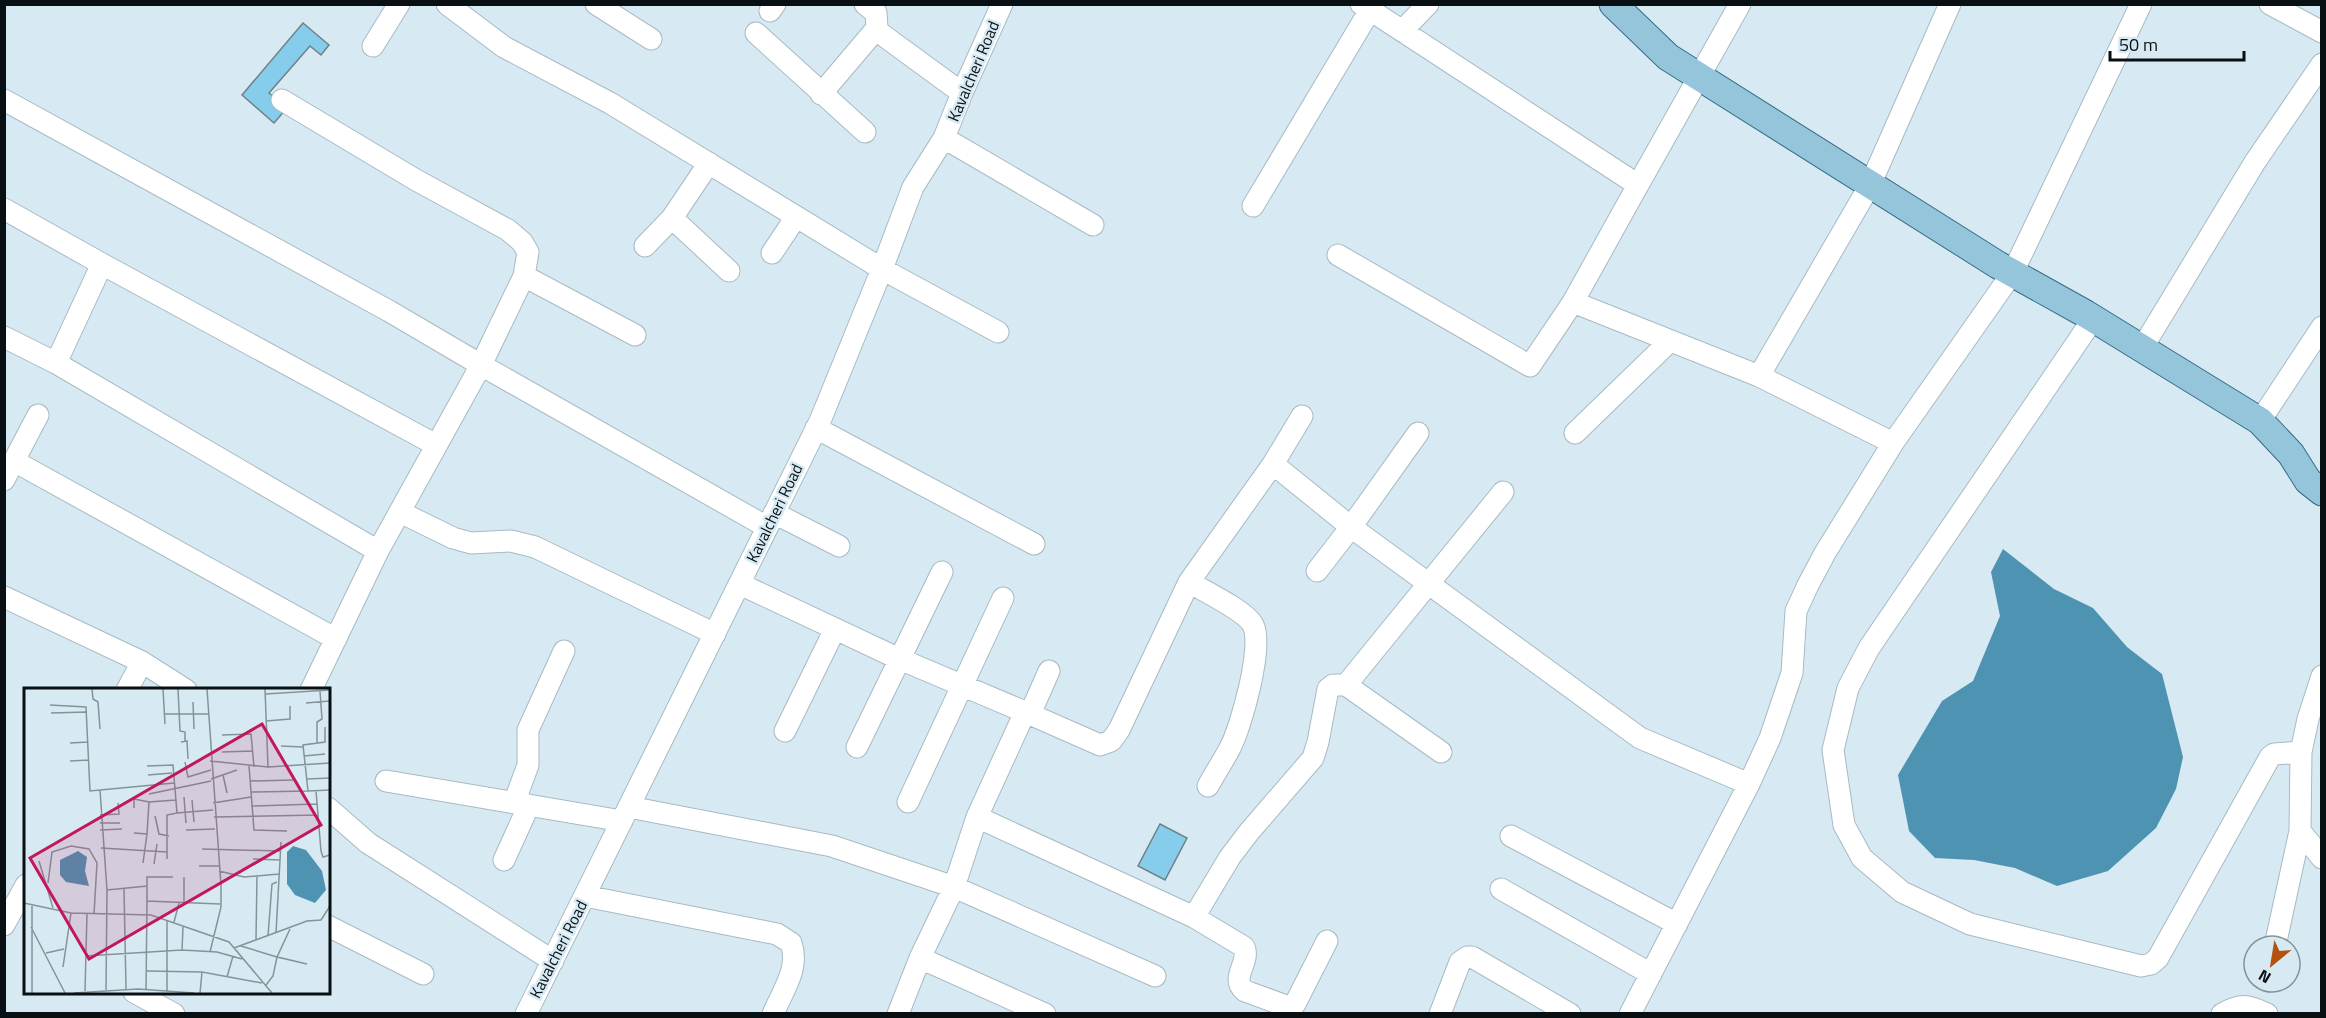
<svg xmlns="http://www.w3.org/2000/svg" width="2326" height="1018" viewBox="0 0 2326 1018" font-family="'Titillium Web',sans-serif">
	<rect width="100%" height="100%" fill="#d7eaf3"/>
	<path fill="#4e93b1" d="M2003,549L2054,589L2093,608L2127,647L2162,674L2183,757L2176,789L2156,828L2108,871L2057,886L2015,868L1974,860L1935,858L1909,831L1898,775L1942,701L1973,681L2000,616L1991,572Z"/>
	<path fill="#86cdec" stroke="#6f8088" stroke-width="1.5" d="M303,23L329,45L321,55L310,46L269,93L287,108L274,123L242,95Z
		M1160,824L1187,838L1165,880L1138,866Z"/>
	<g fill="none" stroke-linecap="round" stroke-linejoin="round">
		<defs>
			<path id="minor" d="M447,4L504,47L610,103L882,269L998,332
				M596,4L651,39
				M865,4L876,13L877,28L880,33L962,93
				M1361,4L1638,185L1573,302
				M2270,4L2322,32
				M770,11L775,4
				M1402,31L1428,4
				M756,33L865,132
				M373,46L399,4
				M821,94L877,28
				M4,100L389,311L481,365L767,527
				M282,100L416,180L508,230L522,242L528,252L524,276L481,365L378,551L311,690
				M944,138L1093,225
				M709,163L672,218L729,271
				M1638,185L1740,4
				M1253,206L1370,10
				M4,209L102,264L436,445
				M645,246L672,218
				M772,253L796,217
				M1338,255L1530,366L1573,302L1759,376L1893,443L1825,553L1808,585L1796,611L1792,673L1770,738L1749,784L1630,1014
				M524,276L635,335
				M2093,319L1869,648L1848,688L1833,750L1844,825L1862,858L1902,892L1970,924L2141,966L2151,964L2158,958L2270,757L2274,754L2301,752
				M4,337L56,363L378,551
				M2141,350L2255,162L2322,64
				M56,363L102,264
				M1759,376L1870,185L1950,4
				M2260,421L2322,327
				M816,428L1034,544
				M1575,433L1670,341
				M1893,443L2013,272L2141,4
				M14,461L336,639
				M1273,464L1351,527L1640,738L1749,784
				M4,480L38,415
				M400,512L453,538L471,543L511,541L535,547L715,634
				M774,513L839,546
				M1317,571L1351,527L1418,433
				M1189,582C1204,591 1246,611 1253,625C1264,646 1241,726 1231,746C1224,760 1215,773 1208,786
				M740,584L895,657L1025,712
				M4,597L142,662L186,690
				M127,690L142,662
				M1030,714L1049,671
				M785,731L835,629
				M857,747L942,572
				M1441,752L1346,685L1503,492
				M386,781L622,821
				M908,802L1003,598
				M514,803L528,765V730L564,651
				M629,807L832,846L954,887L1155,976
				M328,808L368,843L553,961
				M977,817L1194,917L1230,857L1249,832L1313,758L1318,742L1328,689L1333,685H1346
				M2300,831L2322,858
				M1511,836L1677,924
				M504,860L529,805
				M1501,889L1651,974
				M585,896L777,934L791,943C800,968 783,990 773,1014
				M1194,917L1244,947C1251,962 1229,978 1245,991L1289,1007L1295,1004L1327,941
				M4,925L26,885
				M328,926L423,974
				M2275,946L2300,831L2301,752L2308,719L2322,676
				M920,958L1045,1014
				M134,992L174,1014
				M526,1014L820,421L882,269L913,187L944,138L962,93L1002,4
				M898,1014L920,958L954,887L977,817L1025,712L1100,745L1111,741L1119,730L1189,582L1273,464L1302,416
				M1440,1014L1460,962L1467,957H1472L1570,1014
				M2222,1014C2241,1003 2248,1005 2267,1014"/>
			<path id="major" d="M1613,4L1668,57L1998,265L2086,314L2260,421L2291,454L2308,481L2322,492"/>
		</defs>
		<use href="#minor" stroke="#a7bac3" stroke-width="23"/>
		<use href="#major" stroke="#356d85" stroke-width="29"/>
		<use href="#minor" stroke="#fff" stroke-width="21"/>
		<use href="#major" stroke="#94c5da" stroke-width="27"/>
	</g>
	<g text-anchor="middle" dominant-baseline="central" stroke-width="5" stroke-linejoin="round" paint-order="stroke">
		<g font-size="16" fill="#091013" stroke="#d7eaf3">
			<text transform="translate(973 71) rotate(-67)">Kavalcheri Road</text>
			<text transform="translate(774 513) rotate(-64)">Kavalcheri Road</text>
			<text transform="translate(558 949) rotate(-63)">Kavalcheri Road</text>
		</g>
	</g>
	<g transform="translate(24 688)">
		<rect width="306" height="306" fill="#d7eaf3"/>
		<path d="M269,158L282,162L298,183L302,202L291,215L271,207L263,196V164ZM54,163L63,169L61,183L65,198L42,194L36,187V172Z" fill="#4e93b1"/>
		<path fill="none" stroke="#859399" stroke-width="1.5" d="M68,1L69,11L74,14L76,41M139,1L141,36M154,1L156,43L161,44V54M183,1L197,197V219L186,264M241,1L244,79M241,6L306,2M169,14L170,41M282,15L306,13M26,17L62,19L66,103L76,102L83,202L123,198V189H149M27,25L63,24M140,26H185M242,33L266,31V18M198,47L227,46L230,79M157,54L163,53L164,71M46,55L64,54M293,55V34L298,31L296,3M257,58L279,59M198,64L229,63M280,68L301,66M46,73L65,72M186,73L244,79L306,75M161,74L164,89L187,82M123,78L149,77L153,125L143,127V171M225,78L230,142L263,143M124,87L148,85M199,87L203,105M187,91L213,82M283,91L306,90M226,93L269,92M76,102L150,95M284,103L306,102M292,103L297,163L299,169L306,167M227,104L284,103L279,57L301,54V39M125,106L187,93M160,109L162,135M168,112L170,134M189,115L227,109M227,118L293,116M110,120V111L125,114M153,125L189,122M76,127L95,126L94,115M131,128L135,146L145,148M190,129L294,127M76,135H96M76,142L98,141M162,142L191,141M110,145L123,146L119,175M123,146L125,114L152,112M77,160L143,164M178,161L256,163M229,171L256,172M15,173L29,220M130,176L133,156M175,178H195M195,183L220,189L255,186M24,195L28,164L47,158L65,161L73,175L70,226M123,198V213L196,216M100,201L102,301M0,215L47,225L127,227L205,254L248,305M160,215V189M143,232V303M150,234L155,215M7,239L41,305M252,245L257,154M244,248L248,196L253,194M232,251L233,187M217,258L253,269L266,241M210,260L283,233L297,232L306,218M158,262L159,239M22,265L40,261M61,268L158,262L193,264L218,271M39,279L47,225M123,283L178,284L238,295M203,289L209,268M242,297L249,288L253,269L283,276M82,302L83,202M122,302L123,213M61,303L63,225M8,305V216M50,305L114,301L170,305M176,305L178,284"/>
		<path fill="#c2185b" fill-opacity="0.15" stroke="#c2185b" stroke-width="3" d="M238,36L297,137L65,271L6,170Z"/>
		<rect width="306" height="306" fill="none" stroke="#091013" stroke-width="3"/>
	</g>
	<rect width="2326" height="1018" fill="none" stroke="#091013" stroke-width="12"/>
	<g transform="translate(2272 964) rotate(210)"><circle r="28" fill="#d7eaf3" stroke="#859399" stroke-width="1.5"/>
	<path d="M0-4.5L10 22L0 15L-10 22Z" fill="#b3520e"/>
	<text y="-9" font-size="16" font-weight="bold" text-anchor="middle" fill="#091013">N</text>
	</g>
	<path d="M2110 51v9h134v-9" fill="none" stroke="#091013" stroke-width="3"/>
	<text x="2119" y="51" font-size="18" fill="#091013" stroke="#d7eaf3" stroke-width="4.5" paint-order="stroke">50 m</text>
</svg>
